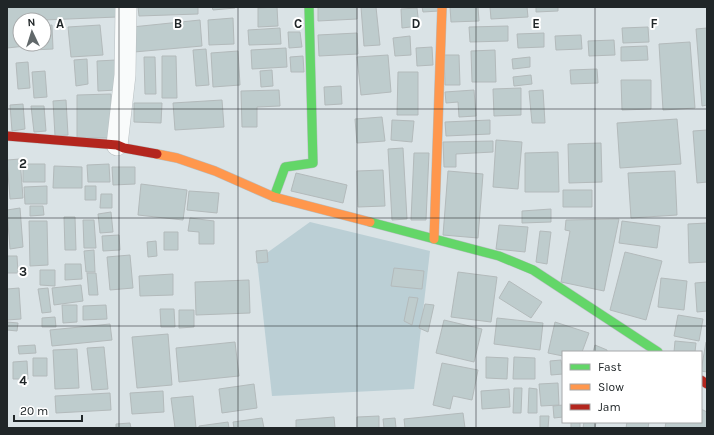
<svg xmlns="http://www.w3.org/2000/svg" width="714" height="435" viewBox="0 0 714 435" font-family="Karla,sans-serif">
	<rect width="100%" height="100%" fill="#dae3e6"/>
	<path fill="#bbcfd5" d="M310,222L430,251L414,389L272,396L257,260Z"/>
	<path fill="#becccd" stroke="#b3babb" d="M7,7H118L117,17L44,20H20V44H27L26,46L7,48Z
		M138,7H198V14L139,16Z
		M212,7H235V8L213,10Z
		M277,7L278,26L258,27V8Z
		M318,7H357V19L318,21Z
		M361,7H376L380,45L364,46Z
		M422,7H439V11L423,12Z
		M450,7H478L479,21L451,22Z
		M490,7H527L528,17L491,19Z
		M536,7H558V11L536,12Z
		M417,8L419,26L402,28L401,9Z
		M233,18L234,44L209,45L208,20Z
		M200,20L202,46L134,52L132,27Z
		M52,25L53,49L32,50V44H44V26Z
		M100,25L103,55L71,57L68,27Z
		M508,26V41L470,42L469,27Z
		M648,27L649,42L623,43L622,28Z
		M280,28L281,44L249,45L248,30Z
		M707,28V105L702,106L696,29Z
		M288,32H300L302,47L289,48Z
		M357,33L358,54L319,56L318,35Z
		M544,33V47L518,48L517,34Z
		M581,35L582,49L556,50L555,36Z
		M410,36L411,55L395,56L393,38Z
		M614,40L615,55L589,56L588,41Z
		M690,42L695,108L663,110L659,44Z
		M647,46L648,60L621,61V47Z
		M432,47L433,65L417,66L416,48Z
		M286,48L287,67L252,69L251,50Z
		M206,49L209,85L196,86L193,50Z
		M495,50L496,82H472L471,51Z
		M238,51L240,85L213,87L211,53Z
		M388,55L391,92L361,95L357,57Z
		M444,55H459L460,85H445Z
		M162,56H176L177,98H162Z
		M303,56L304,72H291L290,57Z
		M144,57H155L156,94H145Z
		M530,57V67L513,69L512,59Z
		M87,59L88,84L76,86L74,60Z
		M116,60L117,90L98,91L97,61Z
		M28,62L30,88L18,89L16,63Z
		M597,69L598,83L571,84L570,70Z
		M272,70L273,86L261,87L260,71Z
		M45,71L47,97L34,98L32,72Z
		M398,72H418V115H397Z
		M531,75L532,84L514,86L513,77Z
		M621,80H651V109L622,110Z
		M341,86L342,104L325,105L324,87Z
		M521,88V115L494,116L493,89Z
		M279,90L280,106L257,107V127H242L241,91Z
		M474,90L476,116L459,117L458,102L446,103L445,92Z
		M543,90L545,123H532L529,91Z
		M111,94L112,138H77V95Z
		M66,100L68,135L55,136L53,101Z
		M222,100L224,127L175,130L173,103Z
		M134,103H162L161,123L134,122Z
		M23,104L25,129L12,131L10,105Z
		M31,106H44L46,131L34,132Z
		M382,117L385,141L357,143L355,119Z
		M677,119L681,164L620,168L617,123Z
		M392,120L414,121L412,142L391,140Z
		M490,120V134L446,136L445,122Z
		M707,130V182L697,183L693,131Z
		M496,140L522,142L518,189L493,187Z
		M493,141V152L456,154V167H444L443,142Z
		M601,143L602,182L569,183L568,144Z
		M403,148L407,219L392,220L388,149Z
		M558,152L559,192H525V153Z
		M414,153H429L426,220H411Z
		M20,159L23,198L10,199L7,160Z
		M23,164H45V182H23Z
		M109,164L110,182H88L87,165Z
		M54,166L82,167V188H53Z
		M112,167H135V184L113,185Z
		M383,170L385,206L358,207L357,171Z
		M448,171L483,174L478,238L443,235Z
		M675,171L677,215L631,218L628,173Z
		M296,173L347,185L343,203L291,191Z
		M141,184L187,190L183,220L138,215Z
		M47,186V204H25L24,187Z
		M85,186H96V200H85Z
		M563,190H592V207H563Z
		M189,191L219,193L217,213L187,210Z
		M101,194H112V208H100Z
		M30,206H43L44,215L30,216Z
		M20,208L23,247L10,249L7,210Z
		M551,209V222L522,223V211Z
		M111,212L113,232L100,233L98,214Z
		M64,217H75L76,250H65Z
		M190,218L214,221V244H199V232L188,231Z
		M619,219L604,291L561,282L570,231L565,230L566,220Z
		M83,220H94L96,248H84Z
		M29,221H47L48,265L30,266Z
		M622,221L660,226L657,248L619,243Z
		M707,223V262L689,263L688,224Z
		M499,225L528,227L525,252L496,249Z
		M540,231L551,232L547,264L536,262Z
		M164,232H178V250H164Z
		M119,235L120,250L103,251L102,236Z
		M156,241L157,256L148,257L147,242Z
		M94,250L95,272H86L84,251Z
		M267,250L268,262L257,263L256,251Z
		M625,252L662,261L646,320L610,310Z
		M130,255L133,288L110,290L107,257Z
		M7,256H17L18,273H7Z
		M65,264H81L82,279L65,280Z
		M394,268L424,271L422,289L391,286Z
		M40,270H55V286L40,285Z
		M458,272L497,277L491,322L451,317Z
		M87,273H96L98,295H89Z
		M173,274V295L140,296L139,276Z
		M661,278L687,281L684,310L658,307Z
		M249,280L250,313L196,315L195,282Z
		M509,281L542,302L531,318L499,298Z
		M707,282V311L697,312L695,283Z
		M81,285L83,301L54,305L52,288Z
		M19,288L21,319L7,320V289Z
		M48,288L51,312L42,313L38,289Z
		M409,297L418,298L412,325L404,321Z
		M425,304L434,305L428,332L419,328Z
		M62,305H77V322L63,323Z
		M106,305L107,319L83,320V306Z
		M160,309H174L175,327H161Z
		M179,310H194V327L179,328Z
		M678,315L703,319L699,341L674,336Z
		M55,317L56,327H42V318Z
		M497,318L543,323L540,350L494,344Z
		M444,320L482,329L474,362L436,353Z
		M7,322L18,323L17,331L7,330Z
		M555,322L589,333L582,352H563V356L548,353Z
		M110,324L112,340L52,346L50,330Z
		M168,334L172,385L137,388L132,337Z
		M675,341L696,343L695,352H674Z
		M235,342L239,376L179,382L176,348Z
		M706,342H707V372L701,371Z
		M35,345L36,353L19,354L18,346Z
		M595,345L607,350V352H593Z
		M104,347L108,389L92,390L87,348Z
		M77,349L79,388L55,389L53,350Z
		M486,357L508,358L507,379L486,378Z
		M514,357L535,358V379H513Z
		M33,358H47V376H33Z
		M561,360L563,374L551,375L550,361Z
		M27,361L28,379H13V362Z
		M442,363L478,370L472,400L453,396L450,409L433,405Z
		M558,383L559,405L541,406L539,384Z
		M254,384L257,408L222,413L219,389Z
		M514,388H522L521,413H513Z
		M529,388L537,389V413H528Z
		M509,389L510,407L482,409L481,391Z
		M163,391L164,412L132,414L130,393Z
		M110,393L111,410L56,413L55,396Z
		M193,396L196,428H175L171,398Z
		M563,405V417L554,418L553,406Z
		M701,409L707,412V428H665L666,422H701Z
		M463,413L465,428H405L404,419Z
		M379,416V428H357V417Z
		M540,416H549L548,428H540Z
		M334,417L335,428H296V420Z
		M262,418L264,428H234L233,422Z
		M395,418L396,428H384L383,419Z
		M228,422L229,428H199V426Z
		M571,422H580V428H571Z
		M584,422H596L595,428H583Z
		M627,422H649L648,428H626Z
		M130,423L131,428H116V424Z"/>
	<g fill="none" stroke-linecap="round" stroke-linejoin="round">
		<defs>
			<path id="street" d="M117,145L125,75L126,7"/>
			<path id="fast" d="M274,197L285,167L313,163L309,7
				M370,222L499,256L533,270L658,352"/>
			<path id="slow" d="M157,154L177,158L215,171L274,197L370,222
				M434,239L442,7"/>
			<path id="jam" d="M7,136L117,145L124,148L157,154
				M701,380L707,384"/>
		</defs>
		<use href="#street" stroke="#b8bfc2" stroke-width="22"/>
		<use href="#fast" stroke="#b8bfc2" stroke-width="10"/>
		<use href="#slow" stroke="#b8bfc2" stroke-width="10"/>
		<use href="#jam" stroke="#b8bfc2" stroke-width="10"/>
		<use href="#street" stroke="#f9fbfb" stroke-width="21"/>
		<use href="#fast" stroke="#63d668" stroke-width="9"/>
		<use href="#slow" stroke="#ff974d" stroke-width="9"/>
		<use href="#jam" stroke="#b3261e" stroke-width="9"/>
	</g>
	<path fill="none" stroke="#202628" stroke-width="1" stroke-opacity="0.55" d="M119,7V428M238,7V428M357,7V428M476,7V428M595,7V352M7,109H707M7,218H707M7,326H707M595,422V428"/>
	<g font-size="13" text-anchor="middle" font-weight="bold" fill="#202628" stroke="#fff" stroke-width="4" stroke-linejoin="round" paint-order="stroke">
		<text x="60" y="28">A</text>
		<text x="178" y="28">B</text>
		<text x="298" y="28">C</text>
		<text x="416" y="28">D</text>
		<text x="536" y="28">E</text>
		<text x="654" y="28">F</text>
		<text x="23" y="168">2</text>
		<text x="23" y="276">3</text>
		<text x="23" y="385">4</text>
	</g>
	<rect width="714" height="435" fill="none" stroke="#202628" stroke-width="16"/>
	<rect x="562" y="351" width="140" height="72" fill="#ffffff" stroke="#a6a8a9"/>
	<rect x="570" y="364" width="20" height="6" fill="#63d668" stroke="#a6a8a9"/>
	<text x="598" y="371" font-size="12" fill="#202628">Fast</text>
	<rect x="570" y="384" width="20" height="6" fill="#ff974d" stroke="#a6a8a9"/>
	<text x="598" y="391" font-size="12" fill="#202628">Slow</text>
	<rect x="570" y="404" width="20" height="6" fill="#b3261e" stroke="#a6a8a9"/>
	<text x="598" y="411" font-size="12" fill="#202628">Jam</text>
	<g transform="translate(32 32) rotate(356)"><circle r="19" fill="#ffffff" stroke="#a6a8a9"/>
	<path d="M0-3L7 15L0 10L-7 15Z" fill="#61686a"/>
	<text y="-6" font-size="11" font-weight="bold" text-anchor="middle" fill="#202628">N</text>
	</g>
	<path d="M14 415v6h68v-6" fill="none" stroke="#202628" stroke-width="2"/>
	<text x="20" y="415" font-size="12" fill="#202628" stroke="#ffffff" stroke-width="3" paint-order="stroke">20 m</text>
</svg>
